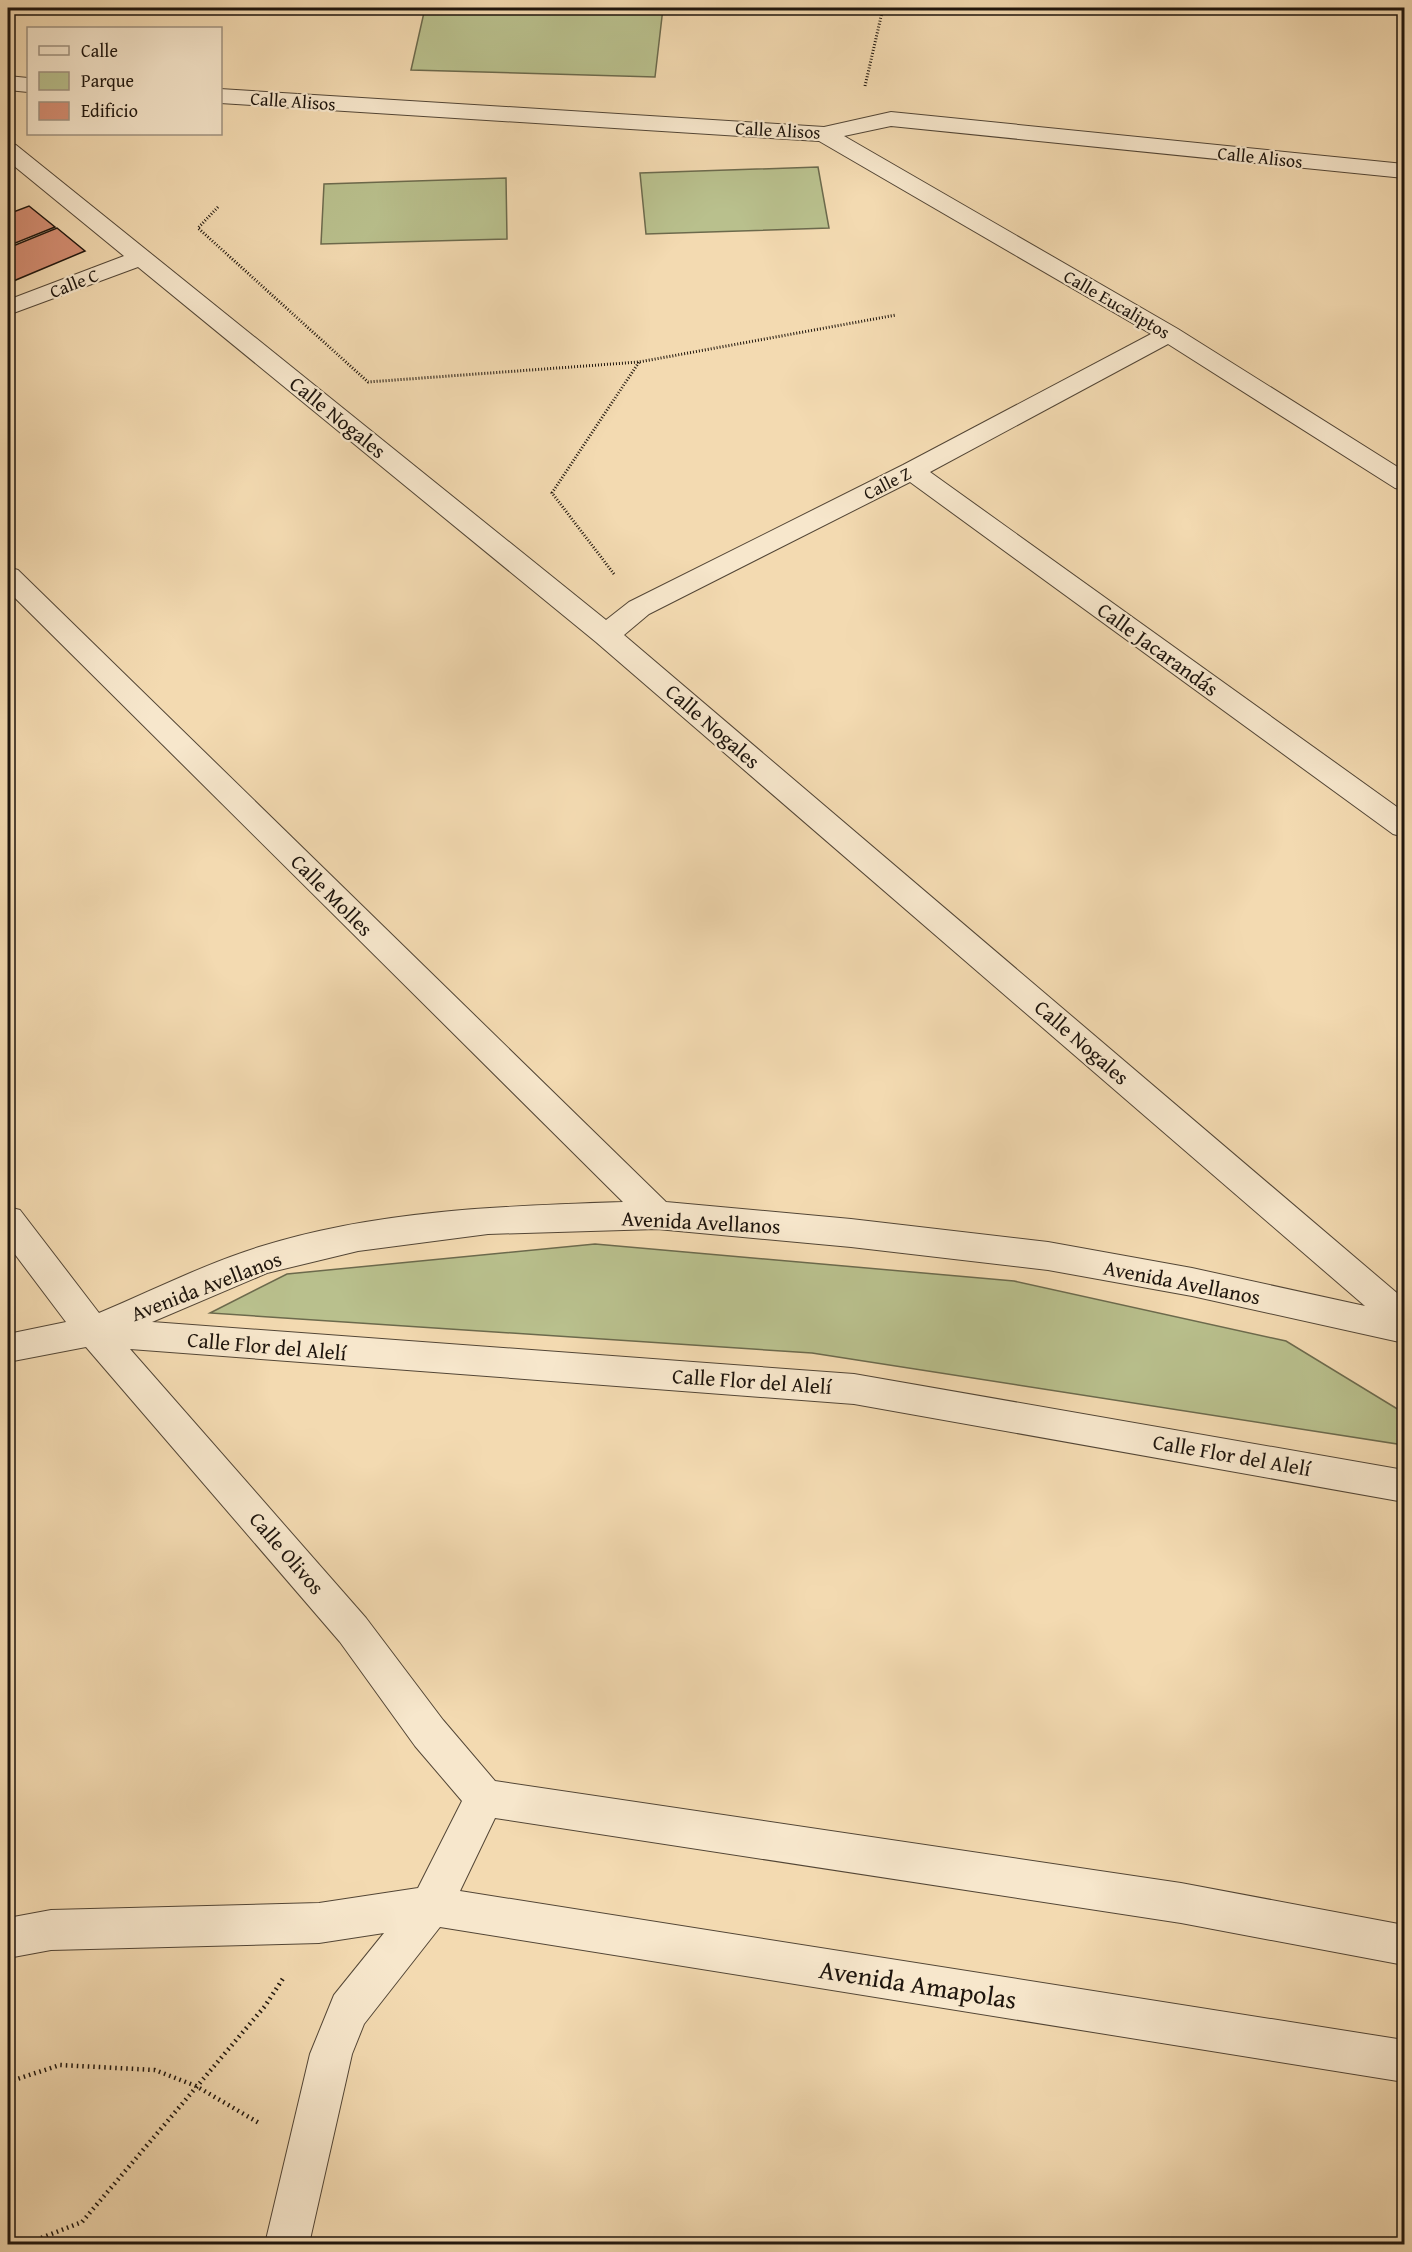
<svg xmlns="http://www.w3.org/2000/svg" width="1412" height="2252" viewBox="0 0 1412 2252" font-family="'Gentium Book Plus',serif">
	<rect width="100%" height="100%" fill="#f3dab1"/>
	<filter id="stains"><feTurbulence type="fractalNoise" baseFrequency=".00333" numOctaves="4"/><feColorMatrix values="0 0 0 0 .2 0 0 0 0 .09 0 0 0 0 .02 0 0 0 .5 -.17"/></filter>
	<radialGradient id="worn" r=".72"><stop offset=".6" stop-color="#630" stop-opacity="0"/><stop offset="1" stop-color="#630" stop-opacity=".3"/></radialGradient>
	<path fill="#b9c08d" stroke="#6c6a4d" stroke-width="1.5" d="M425,8H663L655,77L411,70Z
		M818,167L829,228L646,234L640,173Z
		M506,178L507,239L321,244L324,184Z
		M595,1244L1014,1281L1286,1341L1404,1413V1445L812,1353L210,1313L287,1274Z"/>
	<path fill="#d58e73" stroke="#1e150d" stroke-width="1.5" d="M29,206L55,227L8,246V214Z
		M57,228L85,251L11,282L8,279V248Z"/>
	<g fill="none" stroke-linecap="round" stroke-linejoin="round">
		<defs>
			<path id="minor" d="M8,76L28,78V92L8,90Z
				M220,89L824,127L891,112L1404,164V178L891,126L844,136L1178,329L1404,471V490L1395,488L1168,344L930,472L1404,812V837L1393,834L910,482L649,614L624,635L1404,1299V1343L1192,1296L1048,1270L851,1247L657,1229L488,1234L358,1251L267,1273L152,1322L854,1374L1404,1470V1502L854,1404L130,1349L366,1618L443,1720L495,1781L1181,1883L1404,1925V1965L1181,1923L495,1818L460,1891L1404,2040V2082L440,1927L364,2024L352,2054L309,2244H265L310,2054L334,1995L384,1933L319,1943L51,1950L8,1958V1918L51,1910L319,1903L418,1888L462,1801L415,1746L340,1642L86,1347L8,1362V1334L66,1322L8,1245V1207L20,1210L99,1313C152,1291 204,1264 259,1247C376,1210 501,1206 623,1202L8,591V567L18,570L666,1202L851,1219L1048,1242L1192,1268L1365,1306L596,642L138,267L8,315V300L124,256L8,161V143L16,145L606,620L629,602L903,465L1151,334L819,141L220,103Z"/>
		</defs>
		<use href="#minor" stroke="#534636" stroke-width="2"/>
		<path stroke="#1e150d" stroke-width="3" stroke-dasharray="1 2" stroke-linecap="butt" d="M865,86L883,8
			M218,207L198,228L368,382L639,362L896,315
			M614,574L552,493L639,362"/>
		<path stroke="#1e150d" stroke-width="4.5" stroke-dasharray="1.5 4" stroke-linecap="butt" d="M8,2082L60,2065L155,2070L196,2086L259,2123
			M26,2244L82,2222L265,2006L284,1977"/>
		<use href="#minor" fill="#f7e7cc" fill-rule="evenodd"/>
	</g>
	<g text-anchor="middle" dominant-baseline="central" stroke-width="4.5" stroke-linejoin="round" paint-order="stroke">
		<g font-size="18" fill="#1e150d" stroke="#f7e7cc">
			<text transform="translate(293 101) rotate(4)">Calle Alisos</text>
			<text transform="translate(778 130) rotate(3)">Calle Alisos</text>
			<text transform="translate(1260 157) rotate(6)">Calle Alisos</text>
			<text transform="translate(74 283) rotate(-21)">Calle C</text>
			<text transform="translate(1117 304) rotate(30)">Calle Eucaliptos</text>
			<text transform="translate(887 483) rotate(-27)">Calle Z</text>
		</g>
		<g font-size="21" fill="#1e150d" stroke="#f7e7cc">
			<text transform="translate(338 417) rotate(39)">Calle Nogales</text>
			<text transform="translate(1158 649) rotate(36)">Calle Jacarandás</text>
			<text transform="translate(713 726) rotate(41)">Calle Nogales</text>
			<text transform="translate(332 895) rotate(45)">Calle Molles</text>
			<text transform="translate(1082 1042) rotate(41)">Calle Nogales</text>
			<text transform="translate(701 1222) rotate(3)">Avenida Avellanos</text>
			<text transform="translate(1182 1282) rotate(11)">Avenida Avellanos</text>
			<text transform="translate(206 1286) rotate(-21)">Avenida Avellanos</text>
			<text transform="translate(267 1346) rotate(5)">Calle Flor del Alelí</text>
			<text transform="translate(752 1381) rotate(4)">Calle Flor del Alelí</text>
			<text transform="translate(1232 1455) rotate(10)">Calle Flor del Alelí</text>
			<text transform="translate(287 1553) rotate(49)">Calle Olivos</text>
		</g>
		<g font-size="26" fill="#1e150d" stroke="#f7e7cc">
			<text transform="translate(918 1984) rotate(9)">Avenida Amapolas</text>
		</g>
	</g>
	<rect width="1412" height="2252" fill="none" stroke="#f3dab1" stroke-width="30"/>
	<rect x="9" y="9" width="1394" height="2234" fill="none" stroke="#1e150d" stroke-width="3"/>
	<rect x="15" y="15" width="1382" height="2222" fill="none" stroke="#1e150d" stroke-width="1.5"/>
	<rect x="27" y="27" width="195" height="108" fill="#f7e7cc" stroke="#a09380" stroke-width="1.5"/>
	<rect x="39" y="46" width="30" height="9" fill="#f7e7cc" stroke="#a09380" stroke-width="1.5"/>
	<text x="81" y="57" font-size="18" fill="#1e150d">Calle</text>
	<rect x="39" y="72" width="30" height="18" fill="#b9c08d" stroke="#a09380" stroke-width="1.5"/>
	<text x="81" y="87" font-size="18" fill="#1e150d">Parque</text>
	<rect x="39" y="102" width="30" height="18" fill="#d58e73" stroke="#a09380" stroke-width="1.5"/>
	<text x="81" y="117" font-size="18" fill="#1e150d">Edificio</text>
	<rect width="100%" height="100%" filter="url(#stains)"/>
	<rect width="100%" height="100%" fill="url(#worn)"/>
</svg>
